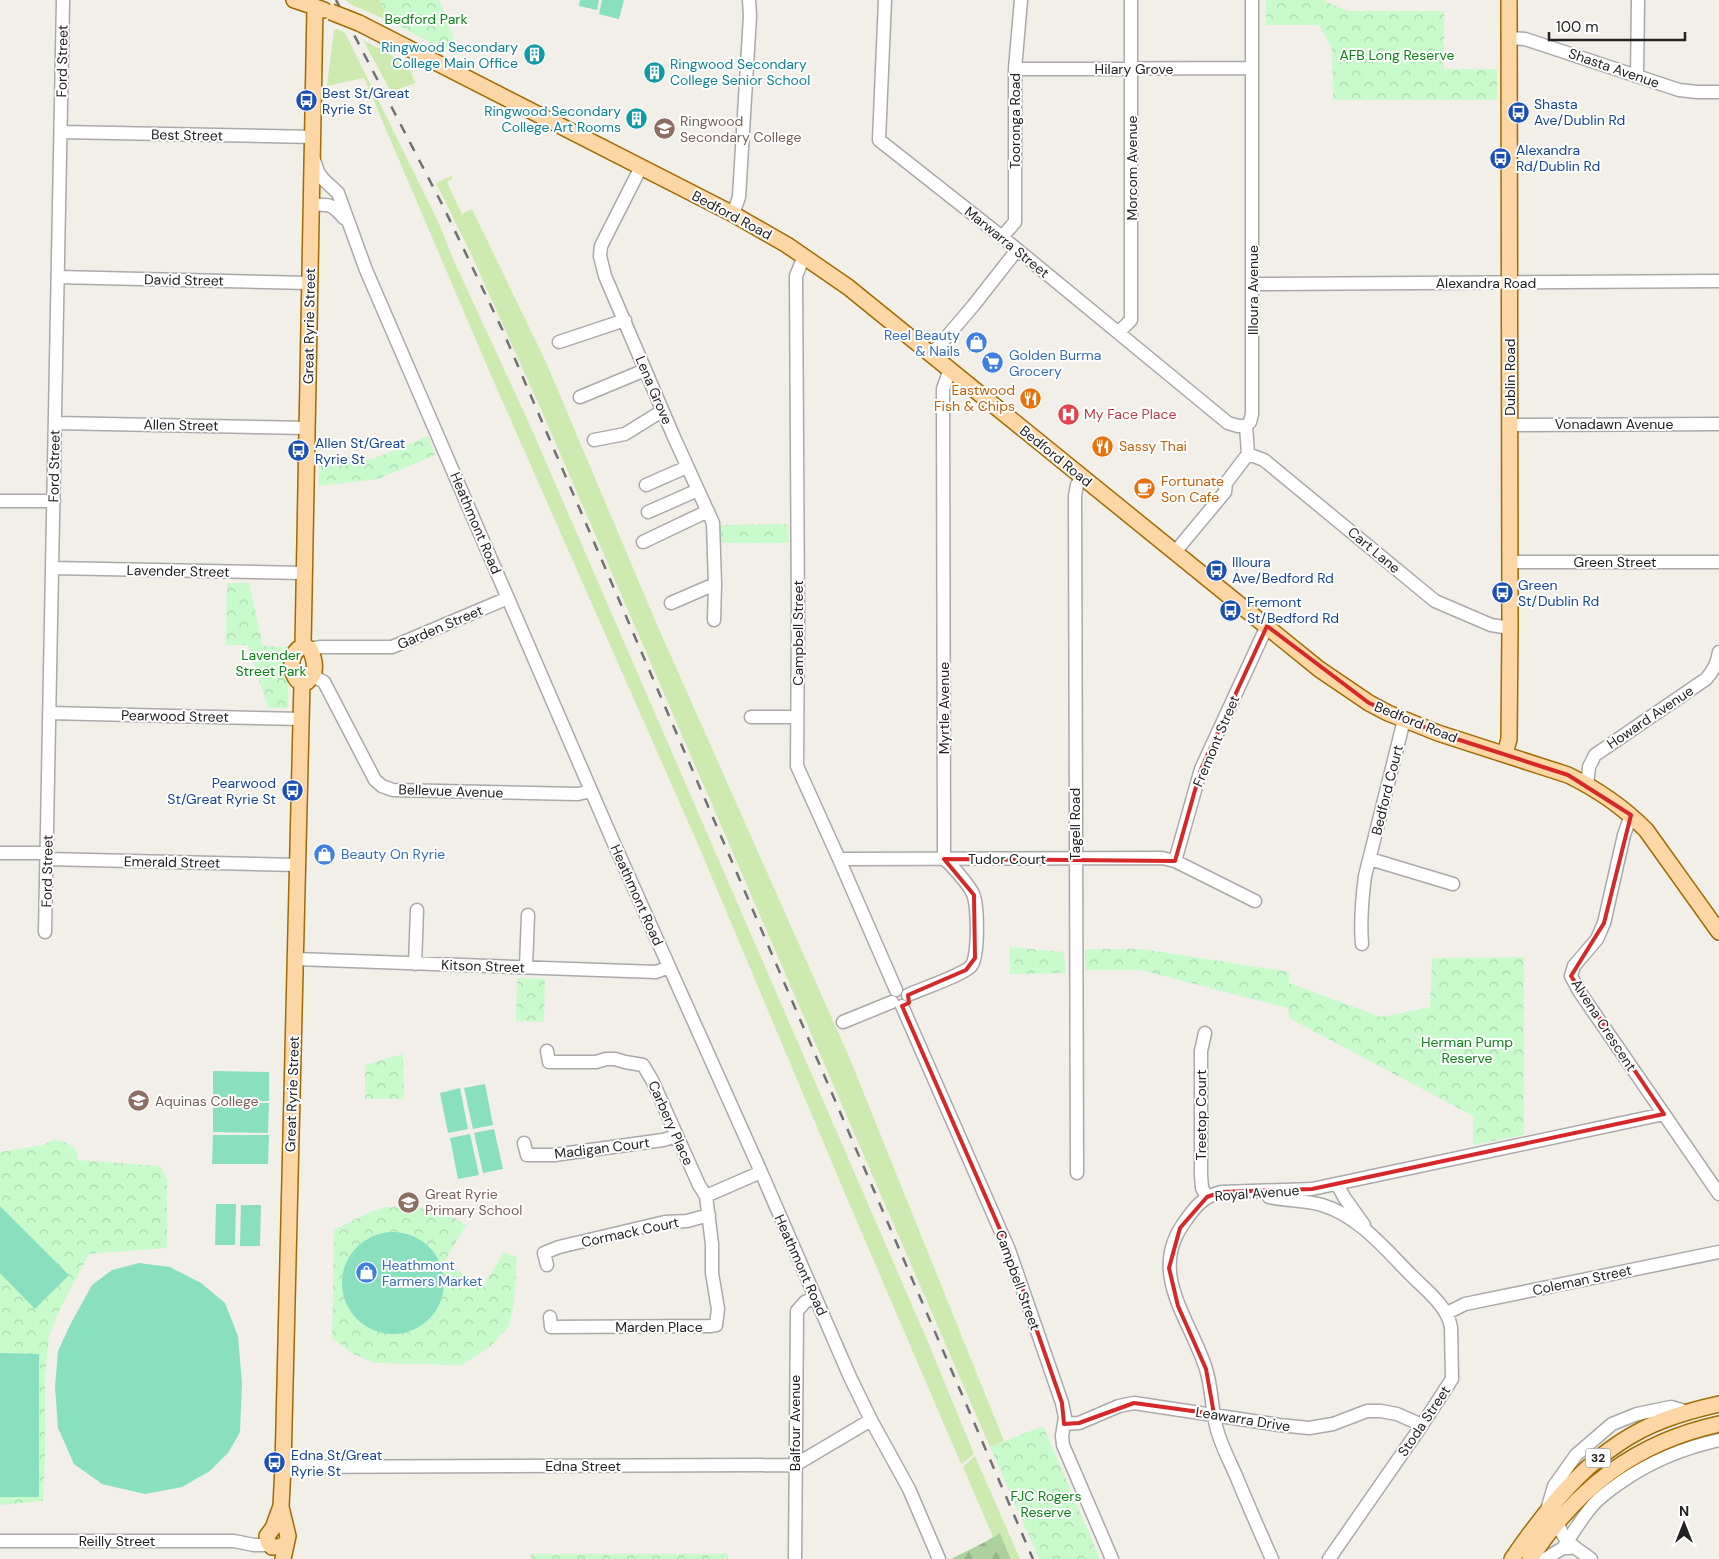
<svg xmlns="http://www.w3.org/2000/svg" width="1719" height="1559" viewBox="0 0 1719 1559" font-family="'DM Sans',sans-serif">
	<defs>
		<pattern id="forest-firs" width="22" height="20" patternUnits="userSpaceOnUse" patternTransform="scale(1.25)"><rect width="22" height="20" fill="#add19e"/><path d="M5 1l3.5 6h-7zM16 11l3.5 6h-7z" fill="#95b388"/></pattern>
		<pattern id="park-crowns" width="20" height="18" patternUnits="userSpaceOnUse" patternTransform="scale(1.25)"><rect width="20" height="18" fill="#c8facc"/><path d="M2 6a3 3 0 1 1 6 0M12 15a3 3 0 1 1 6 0" fill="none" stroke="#acd6af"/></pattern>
	</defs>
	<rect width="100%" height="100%" fill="#f2efe9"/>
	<path fill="#cdebb0" d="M346,0H379L391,22L348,3Z
		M337,29L345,33L437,219L454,261L529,423L928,1342L974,1454L963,1463L961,1464L846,1196L700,849L490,373L364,78L327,86L334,30Z
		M363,40L408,64L415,83L391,92Z
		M451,176L453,179L447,182L462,214L472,209L546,362L655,620L850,1059L1004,1441L990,1447L543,414L472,256L436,183Z
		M975,1456L1020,1559H1011L1000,1533L993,1537L963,1467Z"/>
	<path fill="url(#forest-firs)" d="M1000,1533L1011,1559H951L985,1542Z"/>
	<path fill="url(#park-crowns)" d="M379,0H439L452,33L457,56L391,22Z
		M1266,0H1322L1347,11H1444V69H1497V100H1333L1332,49L1319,25H1266Z
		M428,436L435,455L378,479L319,486V465L373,459Z
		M788,524L789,543H719V525Z
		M227,583H249L263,646L289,647L288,708H268L248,645H226Z
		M1010,947L1064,952L1065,973L1010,974Z
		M1085,949H1142L1289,972V983L1381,1017L1430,1007L1432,958L1524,957V1135L1473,1145V1116L1289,1018L1288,1008L1140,970H1085Z
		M517,978L545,979L544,1022L516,1021Z
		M403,1054L404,1099H365V1065Z
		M53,1140C65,1140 81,1147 77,1160L160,1166L167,1179V1248L89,1254L60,1309L49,1337L45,1378V1459L43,1501L0,1505V1152L43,1145Z
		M386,1207L439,1209L466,1225L444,1262L483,1286L504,1252L517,1257L514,1303L509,1326L490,1347L461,1365L375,1363L353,1354L332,1338L334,1230L370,1212Z
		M1043,1426L1100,1559H1039L990,1447Z
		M531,1554H728V1559H531Z"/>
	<path fill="#88e0be" d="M580,0H599L597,10L579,6Z
		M602,0H624L619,19L599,14Z
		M213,1071L269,1072V1101L213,1100Z
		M485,1084L493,1125L473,1129L464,1088Z
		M460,1088L468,1129L448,1133L440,1093Z
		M213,1103H269L268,1133L213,1132Z
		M494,1129L503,1169L483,1173L474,1133Z
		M470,1134L479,1175L458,1179L450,1138Z
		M213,1135H269L268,1164H212Z
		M216,1204H236L235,1245H215Z
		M241,1205H261L260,1246H240Z
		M0,1206L69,1275L35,1309L0,1273Z
		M342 1283a51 51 0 1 1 102 0a51 51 0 1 1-102 0Z
		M139,1263L170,1267L201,1283L225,1303L238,1336L242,1383L240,1432L228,1453L210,1471L182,1487L145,1494L102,1484L74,1464L58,1428L55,1387L58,1351L71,1323L92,1285L112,1270Z
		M0,1353L39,1354V1497H0Z"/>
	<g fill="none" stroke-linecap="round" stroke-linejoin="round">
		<defs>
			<path id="minor" d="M885,0L879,140L1002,237L1228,423L1238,426H1246
				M1509,38L1525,39L1679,90L1697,92H1719
				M1015,69L1252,68
				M1637,76L1638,0
				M61,132L313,137
				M314,160L318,172L324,180L338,193L366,270L612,839L761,1172L850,1377L871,1420L909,1489L939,1559
				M641,167L601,246L600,256L605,276L673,435L713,523L715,584L714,620
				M311,205C330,204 332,204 344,218
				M733,214L739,197L750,16L749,0
				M1002,237L1015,222V69L1021,0
				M804,256L796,276L798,617L797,766L839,859L896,990
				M58,277L310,283
				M1253,284L1719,281
				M1119,332L1131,320V0
				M559,342L625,320
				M932,354L973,306L1017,250
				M580,397L645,370
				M55,423L307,428
				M1509,425L1719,424
				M594,440L625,434L662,411
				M1248,454L1264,460L1435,601L1491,625L1510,628
				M646,485L687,467
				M0,501H54
				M648,512L698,490
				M643,542L708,511
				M1175,552L1225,492L1226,483L1248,454L1246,426L1250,422L1252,414V0
				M1510,562H1719
				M53,568L304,573
				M671,603L715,584
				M310,649L321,647H392L508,598
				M313,676L324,682L375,780L382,786L393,790L578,794L591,791
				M49,713L301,719
				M751,717H797
				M1587,785L1589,767L1595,755L1706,679C1714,670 1717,663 1719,652
				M1631,815L1624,835L1604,923L1597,939L1574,966L1571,976L1579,991L1719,1194
				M0,853H47
				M47,859L297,865
				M839,859L1162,858L1175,861L1255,901
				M1370,859L1453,884
				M1175,861L1201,769L1267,626
				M45,932L63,0
				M1362,944C1360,921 1362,899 1365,876L1404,720
				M296,959L656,972L669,967
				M415,964L417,910
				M526,967L528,915
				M908,995C921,989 963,975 971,966C979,958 978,904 973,894C970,886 950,863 944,859L943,389L950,369
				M902,1006L1009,1250L1062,1403L1065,1417L1062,1436L1063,1445L1112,1559
				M843,1022L892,1002
				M1205,1033L1201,1051V1175L1202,1188L1207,1197
				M547,1051L549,1062H596L606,1059H615L625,1062L643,1065L652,1080L699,1185L706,1196L761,1172
				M524,1143L527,1155H554L663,1140L677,1136
				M1077,1173L1075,496L1077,485L1082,477
				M1337,1184L1344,1197L1364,1225
				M1269,1197C1286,1201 1305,1200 1322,1205C1359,1216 1386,1250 1412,1276C1427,1291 1447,1306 1451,1327L1452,1379L1422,1425L1329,1559
				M547,1265L544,1253L559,1247L665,1222L687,1221L709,1215
				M1447,1313L1465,1304L1719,1252
				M550,1317L551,1327L710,1326L716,1325L718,1309L712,1273V1244L706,1196
				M1064,1424L1079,1423L1119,1406L1134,1403L1279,1425L1309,1428L1333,1424L1367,1411H1381L1397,1414L1422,1425
				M283,1467L795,1465L871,1420
				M1547,1510L1554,1486L1576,1455L1612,1424L1637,1414L1671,1407L1688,1412
				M1558,1521C1561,1541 1576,1548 1591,1559
				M0,1541H234L254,1545H269
				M1563,1548C1573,1533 1582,1517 1594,1504C1602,1495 1611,1489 1621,1482C1651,1461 1683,1448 1719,1440
				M795,1559L797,1311L805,1302L815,1297
				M1272,1559C1260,1532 1248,1505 1237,1478C1231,1464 1224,1451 1219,1436C1211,1415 1213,1391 1206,1369C1190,1318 1146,1272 1186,1220C1195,1207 1204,1196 1221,1192L1312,1189L1664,1114
				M1545,1559L1563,1548H1570"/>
			<path id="major" d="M294,0L324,10
				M359,23L733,214L787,245L848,287L1319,669L1369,703L1388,713L1438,733L1568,775C1597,789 1623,807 1646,830L1719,932
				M303,646L315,7
				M303,646L310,649C315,661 318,673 307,682L297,680C289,669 290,652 303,646Z
				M1505,754L1509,739L1510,628L1509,0
				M281,1507L288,1536L283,1559
				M285,1544L279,1547H272L268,1542L267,1536L273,1528L281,1506L283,1467L302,682
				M1512,1559C1552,1501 1597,1445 1664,1420C1682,1413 1701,1408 1719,1404
				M1530,1559C1577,1488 1636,1442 1719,1424"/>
		</defs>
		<use href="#minor" stroke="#a9a9a9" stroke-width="15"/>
		<use href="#major" stroke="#a06b00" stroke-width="18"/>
		<use href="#minor" stroke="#fff" stroke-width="12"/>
		<use href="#major" stroke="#fcd6a4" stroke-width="15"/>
		<path stroke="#707070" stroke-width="2.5" stroke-dasharray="10 10" stroke-linecap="butt" d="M336,0L443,206L502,329L1033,1559"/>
		<defs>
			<path id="major-bridge" d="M331,12L359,23"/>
		</defs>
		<use href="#major-bridge" stroke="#a06b00" stroke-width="18" stroke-linecap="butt"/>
		<use href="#major-bridge" stroke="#fcd6a4" stroke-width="15"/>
	</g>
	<path fill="none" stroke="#d62828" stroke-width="4" stroke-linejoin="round" d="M1267,626L1369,703L1438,733L1568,775L1631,815L1604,923L1571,976L1664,1114L1312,1189L1221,1192L1207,1197L1180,1228L1169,1268L1178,1306L1206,1369L1214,1414L1134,1403L1079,1423L1064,1424L1062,1403L1009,1250L902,1006L909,1003L908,995L966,970L975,958L974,895L944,859L1175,861L1201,769Z"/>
	<defs>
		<symbol id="building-disc" viewBox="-11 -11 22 22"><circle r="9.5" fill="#0f9aa8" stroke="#fff"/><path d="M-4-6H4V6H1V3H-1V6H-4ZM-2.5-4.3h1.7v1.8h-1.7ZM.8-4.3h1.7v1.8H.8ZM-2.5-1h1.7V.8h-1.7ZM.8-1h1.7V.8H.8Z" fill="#fff"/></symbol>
		<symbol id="bus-disc" viewBox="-11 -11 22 22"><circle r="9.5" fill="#1a4fb4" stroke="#fff"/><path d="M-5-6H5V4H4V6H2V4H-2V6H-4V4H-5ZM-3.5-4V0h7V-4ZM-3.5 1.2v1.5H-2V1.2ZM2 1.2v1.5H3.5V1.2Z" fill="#fff"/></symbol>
		<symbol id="school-disc" viewBox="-11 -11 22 22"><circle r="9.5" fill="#8d6e63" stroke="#fff"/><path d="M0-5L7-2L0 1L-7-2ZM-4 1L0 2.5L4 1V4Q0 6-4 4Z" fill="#fff"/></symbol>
		<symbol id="shop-disc" viewBox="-11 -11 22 22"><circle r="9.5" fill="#3f7fe0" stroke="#fff"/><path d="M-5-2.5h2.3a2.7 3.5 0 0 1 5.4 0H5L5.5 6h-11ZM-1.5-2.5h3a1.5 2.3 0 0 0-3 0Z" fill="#fff"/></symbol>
		<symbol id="supermarket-disc" viewBox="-11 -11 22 22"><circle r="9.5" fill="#3f7fe0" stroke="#fff"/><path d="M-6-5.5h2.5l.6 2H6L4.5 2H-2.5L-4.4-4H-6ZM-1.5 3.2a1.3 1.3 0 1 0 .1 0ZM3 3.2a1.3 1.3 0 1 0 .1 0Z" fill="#fff"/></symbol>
		<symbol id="restaurant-disc" viewBox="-11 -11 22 22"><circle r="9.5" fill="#e8710a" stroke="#fff"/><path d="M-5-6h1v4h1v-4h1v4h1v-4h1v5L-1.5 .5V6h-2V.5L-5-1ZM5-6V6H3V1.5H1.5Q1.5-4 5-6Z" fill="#fff"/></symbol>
		<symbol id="hospital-disc" viewBox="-11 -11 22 22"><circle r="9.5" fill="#e0444e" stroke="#fff"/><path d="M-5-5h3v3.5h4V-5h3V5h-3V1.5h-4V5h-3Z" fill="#fff"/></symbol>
		<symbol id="cafe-disc" viewBox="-11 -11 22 22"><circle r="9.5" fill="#e8710a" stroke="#fff"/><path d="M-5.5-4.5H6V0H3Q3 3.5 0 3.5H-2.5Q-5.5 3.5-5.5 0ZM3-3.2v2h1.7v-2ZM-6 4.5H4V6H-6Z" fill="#fff"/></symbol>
	</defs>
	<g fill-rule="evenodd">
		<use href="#building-disc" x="522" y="42" width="25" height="25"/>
		<use href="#building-disc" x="642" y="60" width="25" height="25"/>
		<use href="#bus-disc" x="294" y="88" width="25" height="25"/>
		<use href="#bus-disc" x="1506" y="100" width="25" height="25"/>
		<use href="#building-disc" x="624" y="106" width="25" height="25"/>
		<use href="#school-disc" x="652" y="116" width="25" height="25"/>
		<use href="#bus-disc" x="1488" y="146" width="25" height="25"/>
		<use href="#shop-disc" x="964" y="330" width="25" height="25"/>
		<use href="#supermarket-disc" x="980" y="350" width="25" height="25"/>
		<use href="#restaurant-disc" x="1018" y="386" width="25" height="25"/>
		<use href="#hospital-disc" x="1056" y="402" width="25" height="25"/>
		<use href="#restaurant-disc" x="1090" y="434" width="25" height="25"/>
		<use href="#bus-disc" x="286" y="438" width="25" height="25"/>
		<use href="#cafe-disc" x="1132" y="476" width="25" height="25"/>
		<use href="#bus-disc" x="1204" y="558" width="25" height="25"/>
		<use href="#bus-disc" x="1490" y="580" width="25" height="25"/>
		<use href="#bus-disc" x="1218" y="598" width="25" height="25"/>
		<use href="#bus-disc" x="280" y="778" width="25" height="25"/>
		<use href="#shop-disc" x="312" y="842" width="25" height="25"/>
		<use href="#school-disc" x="126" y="1088" width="25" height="25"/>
		<use href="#school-disc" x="396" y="1190" width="25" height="25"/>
		<use href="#shop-disc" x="354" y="1260" width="25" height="25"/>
		<use href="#bus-disc" x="262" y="1450" width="25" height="25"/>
	</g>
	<g text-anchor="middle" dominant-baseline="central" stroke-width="4" stroke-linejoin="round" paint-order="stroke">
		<rect fill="#fff" stroke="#646464" stroke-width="1" x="1585.5" y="1448.5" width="25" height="19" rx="4"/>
		<g font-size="12" font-weight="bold" fill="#222">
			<text x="1598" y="1458">32</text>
		</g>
		<g font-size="14" fill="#0c8416" stroke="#fff">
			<text x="426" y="19">Bedford Park</text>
			<text x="1397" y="55">AFB Long Reserve</text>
			<text x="271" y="655">Lavender<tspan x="271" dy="16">Street Park</tspan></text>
			<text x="1467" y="1042">Herman Pump<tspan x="1467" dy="16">Reserve</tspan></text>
			<text x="1046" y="1496">FJC Rogers<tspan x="1046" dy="16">Reserve</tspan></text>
		</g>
		<g font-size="14" fill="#0d838f" stroke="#fff" text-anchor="end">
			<text x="518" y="47">Ringwood Secondary<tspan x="518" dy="16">College Main Office</tspan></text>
			<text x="670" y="64" text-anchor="start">Ringwood Secondary<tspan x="670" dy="16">College Senior School</tspan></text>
			<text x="621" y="111">Ringwood Secondary<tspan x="621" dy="16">College Art Rooms</tspan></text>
		</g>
		<g font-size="14" fill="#222" stroke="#fff">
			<text transform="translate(62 61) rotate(-89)">Ford Street</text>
			<text transform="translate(1614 68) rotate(19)">Shasta Avenue</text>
			<text x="1134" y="69">Hilary Grove</text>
			<text transform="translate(1015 121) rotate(-90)">Tooronga Road</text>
			<text transform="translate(187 135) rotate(1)">Best Street</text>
			<text transform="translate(1132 168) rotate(-90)">Morcom Avenue</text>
			<text transform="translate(732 215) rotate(28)">Bedford Road</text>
			<text transform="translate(1007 242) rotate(39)">Marwarra Street</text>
			<text transform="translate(184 280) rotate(1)">David Street</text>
			<text x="1486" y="283">Alexandra Road</text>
			<text transform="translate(1253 290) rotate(-90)">Illoura Avenue</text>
			<text transform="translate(309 326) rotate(-89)">Great Ryrie Street</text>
			<text transform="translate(1510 377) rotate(-90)">Dublin Road</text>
			<text transform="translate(654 390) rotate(67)">Lena Grove</text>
			<text x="1614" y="424">Vonadawn Avenue</text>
			<text transform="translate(181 425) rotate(1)">Allen Street</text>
			<text transform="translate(1056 456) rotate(39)">Bedford Road</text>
			<text transform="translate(54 466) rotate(-89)">Ford Street</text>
			<text transform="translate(476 523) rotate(67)">Heathmont Road</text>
			<text transform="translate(1374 550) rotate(40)">Cart Lane</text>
			<text x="1615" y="562">Green Street</text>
			<text transform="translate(178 571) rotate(1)">Lavender Street</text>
			<text transform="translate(440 627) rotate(-23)">Garden Street</text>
			<text transform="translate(798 633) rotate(-90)">Campbell Street</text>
			<text transform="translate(944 708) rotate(-90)">Myrtle Avenue</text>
			<text transform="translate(175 716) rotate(1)">Pearwood Street</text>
			<text transform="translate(1650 717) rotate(-34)">Howard Avenue</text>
			<text transform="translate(1416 722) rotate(22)">Bedford Road</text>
			<text transform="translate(1216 741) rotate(-67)">Fremont Street</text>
			<text transform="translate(1387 790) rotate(-76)">Bedford Court</text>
			<text transform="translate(451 791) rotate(2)">Bellevue Avenue</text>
			<text transform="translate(1075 824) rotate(-90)">Tagell Road</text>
			<text x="1007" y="859">Tudor Court</text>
			<text transform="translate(172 862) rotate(1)">Emerald Street</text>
			<text transform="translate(47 871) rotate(-89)">Ford Street</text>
			<text transform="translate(637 895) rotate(66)">Heathmont Road</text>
			<text transform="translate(483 966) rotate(2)">Kitson Street</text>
			<text transform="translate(1604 1025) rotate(57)">Alvena Crescent</text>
			<text transform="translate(292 1094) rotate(-88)">Great Ryrie Street</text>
			<text transform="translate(1201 1115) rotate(-90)">Treetop Court</text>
			<text transform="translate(671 1123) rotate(66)">Carbery Place</text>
			<text transform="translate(602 1148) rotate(-7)">Madigan Court</text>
			<text transform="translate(1257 1193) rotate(-4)">Royal Avenue</text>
			<text transform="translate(630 1232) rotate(-12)">Cormack Court</text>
			<text transform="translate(801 1265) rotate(66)">Heathmont Road</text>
			<text transform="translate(1018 1280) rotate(70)">Campbell Street</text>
			<text transform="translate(1582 1280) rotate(-12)">Coleman Street</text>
			<text x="659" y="1327">Marden Place</text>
			<text transform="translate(1243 1419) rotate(9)">Leawarra Drive</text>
			<text transform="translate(1424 1421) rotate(-56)">Stoda Street</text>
			<text transform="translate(795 1423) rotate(-90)">Balfour Avenue</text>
			<text x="583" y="1466">Edna Street</text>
			<text x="117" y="1541">Reilly Street</text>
		</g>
		<g font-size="14" fill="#164399" stroke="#fff" text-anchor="start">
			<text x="322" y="93">Best St/Great<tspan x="322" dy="16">Ryrie St</tspan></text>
			<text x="1534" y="104">Shasta<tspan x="1534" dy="16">Ave/Dublin Rd</tspan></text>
			<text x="1516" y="150">Alexandra<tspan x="1516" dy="16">Rd/Dublin Rd</tspan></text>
			<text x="315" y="443">Allen St/Great<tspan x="315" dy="16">Ryrie St</tspan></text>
			<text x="1232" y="562">Illoura<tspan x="1232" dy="16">Ave/Bedford Rd</tspan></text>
			<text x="1518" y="585">Green<tspan x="1518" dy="16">St/Dublin Rd</tspan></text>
			<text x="1247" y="602">Fremont<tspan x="1247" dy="16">St/Bedford Rd</tspan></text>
			<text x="276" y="783" text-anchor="end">Pearwood<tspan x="276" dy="16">St/Great Ryrie St</tspan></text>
			<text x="291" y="1455">Edna St/Great<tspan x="291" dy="16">Ryrie St</tspan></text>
		</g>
		<g font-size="14" fill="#785e54" stroke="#fff" text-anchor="start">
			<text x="680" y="121">Ringwood<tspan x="680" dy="16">Secondary College</tspan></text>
			<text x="155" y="1101">Aquinas College</text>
			<text x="425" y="1194">Great Ryrie<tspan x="425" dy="16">Primary School</tspan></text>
		</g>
		<g font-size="14" fill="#366cbe" stroke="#fff" text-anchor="start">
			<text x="960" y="335" text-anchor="end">Reel Beauty<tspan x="960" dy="16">&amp; Nails</tspan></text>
			<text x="1009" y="355">Golden Burma<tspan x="1009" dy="16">Grocery</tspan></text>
			<text x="341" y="854">Beauty On Ryrie</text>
			<text x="382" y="1265">Heathmont<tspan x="382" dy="16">Farmers Market</tspan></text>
		</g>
		<g font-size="14" fill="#c56008" stroke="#fff" text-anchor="start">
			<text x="1015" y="390" text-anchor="end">Eastwood<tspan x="1015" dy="16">Fish &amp; Chips</tspan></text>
			<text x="1119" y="446">Sassy Thai</text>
			<text x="1161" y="481">Fortunate<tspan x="1161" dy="16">Son Cafe</tspan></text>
		</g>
		<g font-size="14" fill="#be3a42" stroke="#fff" text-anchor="start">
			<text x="1084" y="414">My Face Place</text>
		</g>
	</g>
	<g transform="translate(1684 1524)" stroke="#ffffff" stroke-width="4" paint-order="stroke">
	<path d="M0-4L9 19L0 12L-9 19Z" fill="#222222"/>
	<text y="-8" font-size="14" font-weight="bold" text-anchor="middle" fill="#222222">N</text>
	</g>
	<path d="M1549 32v8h136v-8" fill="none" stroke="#222222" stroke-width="2.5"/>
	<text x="1556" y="32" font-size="15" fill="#222222" stroke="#ffffff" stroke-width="4" paint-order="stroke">100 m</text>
</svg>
